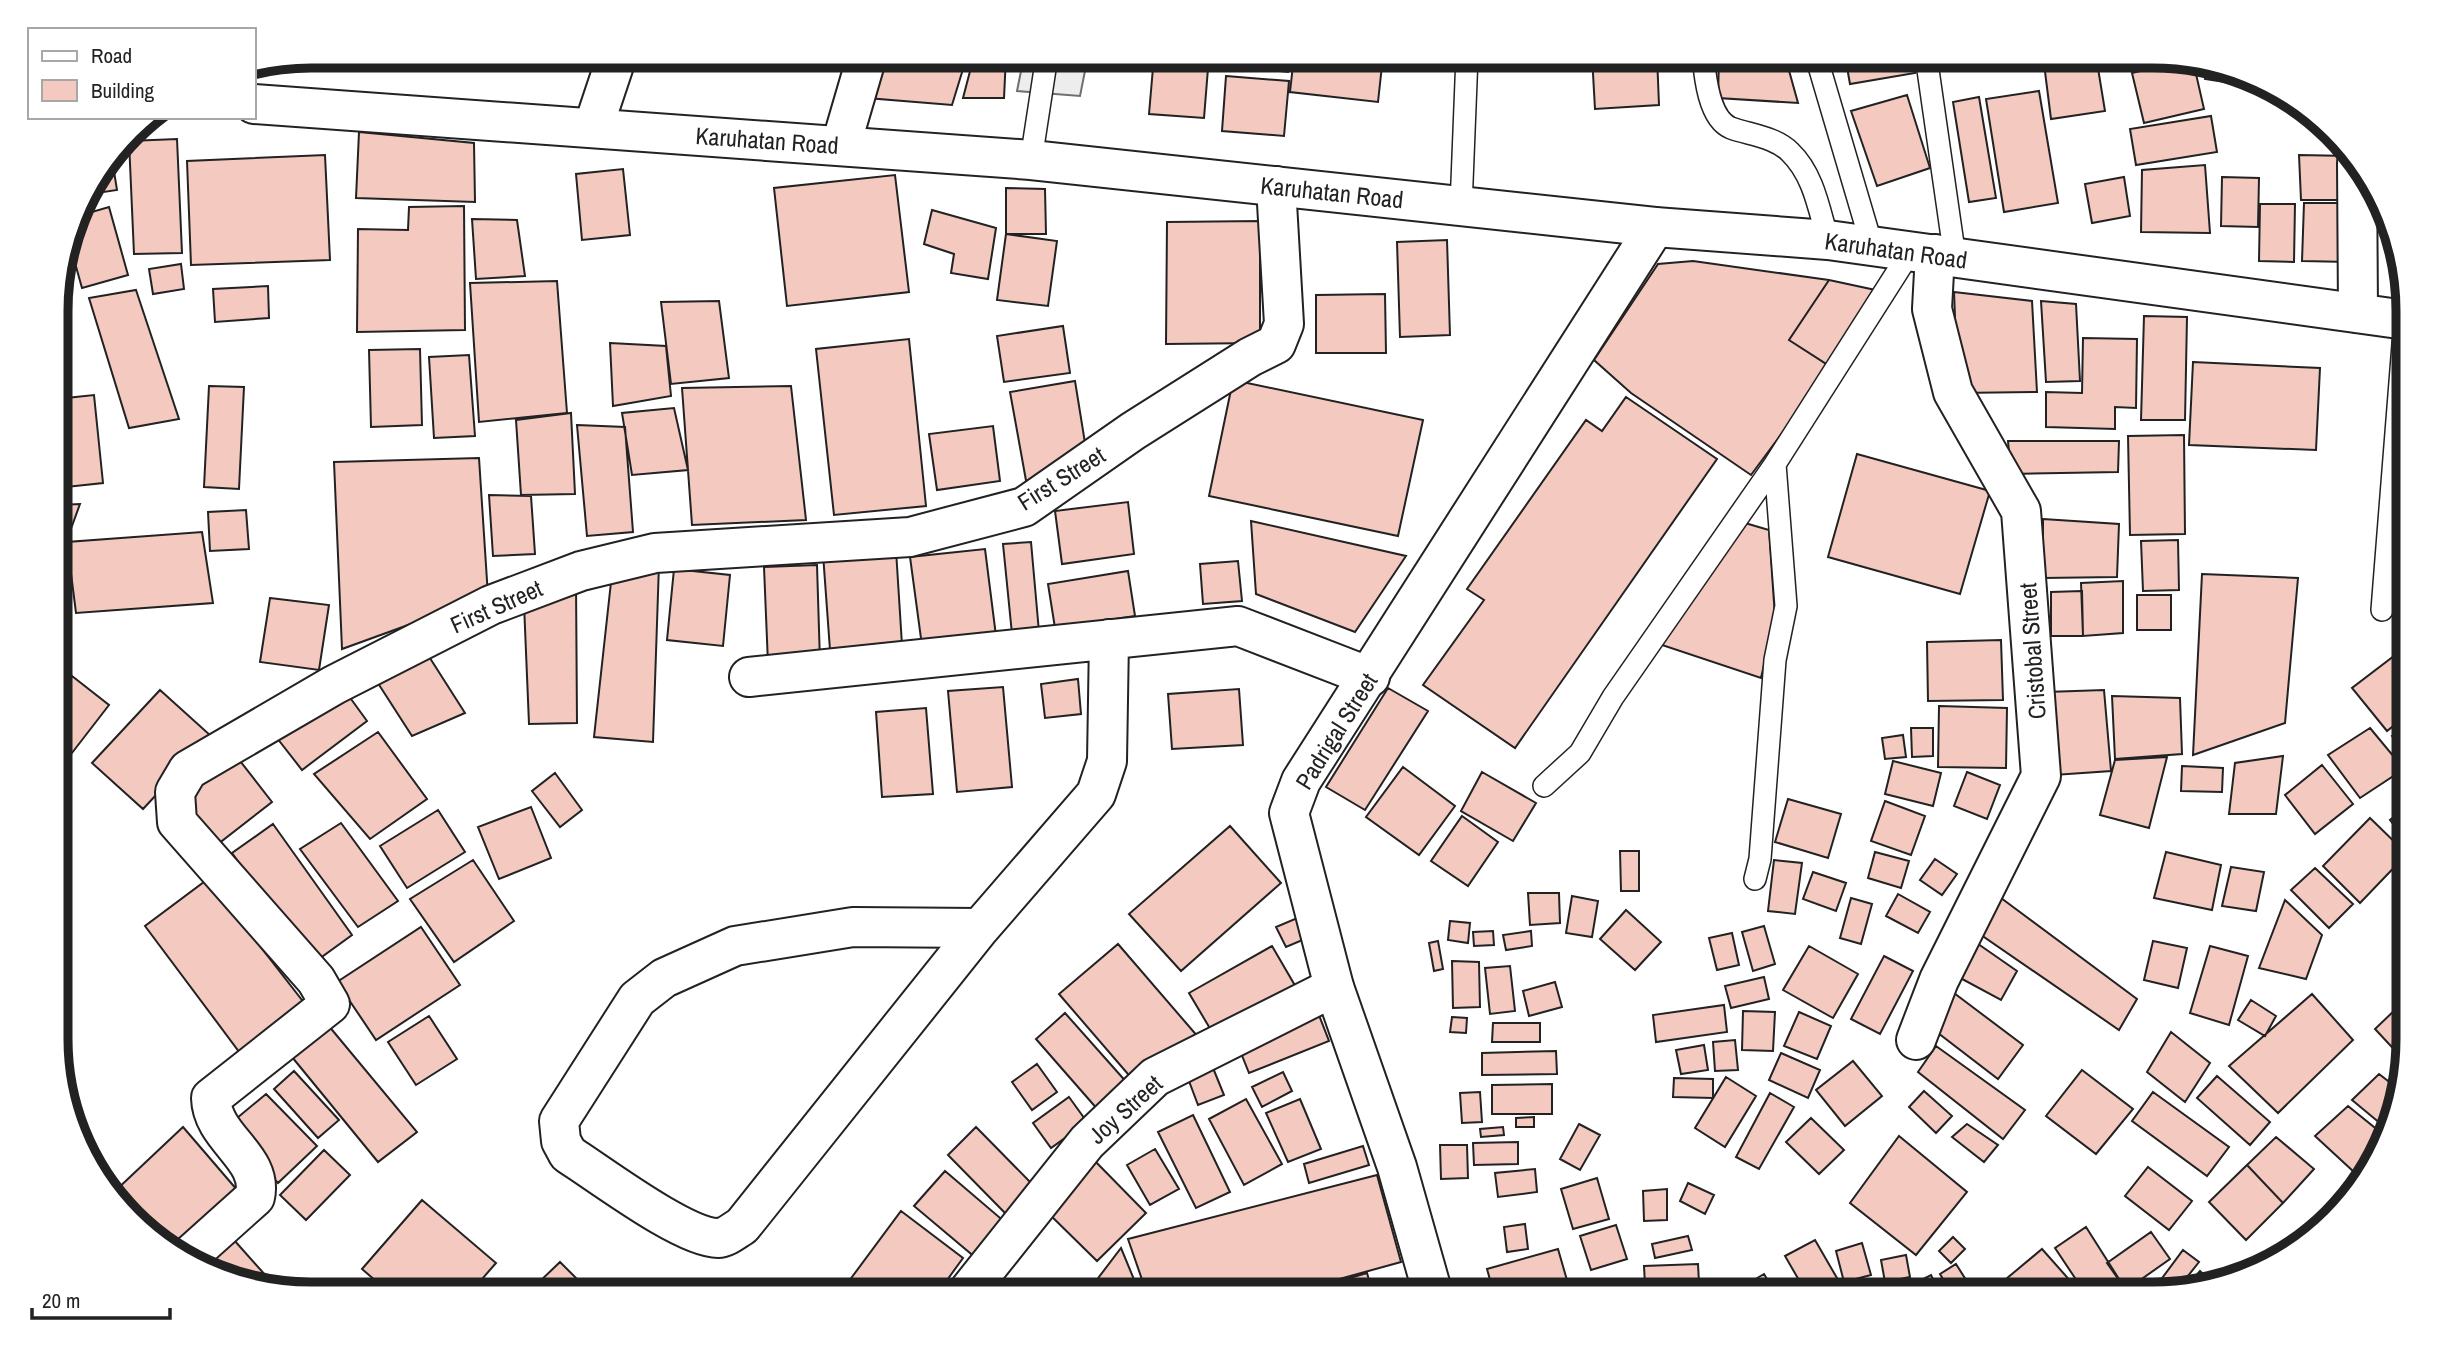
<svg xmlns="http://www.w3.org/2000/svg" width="2464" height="1350" viewBox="0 0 2464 1350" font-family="'Archivo Narrow',sans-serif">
	<rect width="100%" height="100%" fill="#fff"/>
	<path fill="#ededed" stroke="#6f6f6f" stroke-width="2" d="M1024,56H1088L1080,96L1017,91Z"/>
	<path fill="#f3c9c0" stroke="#222" stroke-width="2" d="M878,56H967L952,105L867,98Z
		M974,56H1006L1004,98H963Z
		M1154,56H1209L1204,118L1149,114Z
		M1226,56H1290L1288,72L1225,65Z
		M1294,56H1383L1378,102L1290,92Z
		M1592,56H1657L1659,105L1595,109Z
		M1719,56H1785L1798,103L1718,98Z
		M1845,56H1912L1915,73L1850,84Z
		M2043,56H2096L2105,111L2051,119Z
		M2177,62L2194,65L2204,109L2144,123L2132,73Z
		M2206,68L2245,78L2244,85L2205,79Z
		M1226,76L1289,81L1284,136L1222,131Z
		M2039,91L2058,203L2004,212L1986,99Z
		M1907,95L1930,168L1877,186L1851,111Z
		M1979,97L1996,198L1969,202L1953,102Z
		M2211,116L2217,152L2136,165L2130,129Z
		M359,132L474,143L475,202L356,198Z
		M177,139L182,253L134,254L129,141Z
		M325,155L330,260L191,265L187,161Z
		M2299,155L2350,156L2353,200H2301Z
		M112,159L117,190L84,195Z
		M2205,165L2210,233L2141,232L2142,170Z
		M623,169L630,235L582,240L576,174Z
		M895,175L909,292L787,306L774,188Z
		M2124,177L2130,216L2092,223L2085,184Z
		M2222,177L2259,178L2258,227L2221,226Z
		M1006,188L1045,189L1046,234H1006Z
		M2304,203H2350L2349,262L2302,261Z
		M2260,204H2295L2294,262L2259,261Z
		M464,206L465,330L357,332L358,229L408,230L409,207Z
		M109,207L128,275L82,288L70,245L78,216Z
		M932,210L996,228L988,279L951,273L954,254L924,244Z
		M472,219L517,220L525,276L476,279Z
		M1260,221V343L1166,344L1167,222Z
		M1006,234L1057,241L1048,306L997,300Z
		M1447,240L1450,335L1400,337L1397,242Z
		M1693,261L1829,280L1789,340L1831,367L1751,475L1631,393L1594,360L1658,264Z
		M181,264L184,289L153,294L149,269Z
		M1829,280L1880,291L1831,367L1789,340Z
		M557,281L567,413L479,422L470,283Z
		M268,286L269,318L215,322L213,289Z
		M136,290L179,419L129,428L89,298Z
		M1954,292L2032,301L2037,392L1958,393Z
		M1385,294L1386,353H1316V295Z
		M719,301L729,378L671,384L661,302Z
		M2041,301L2076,304L2080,381L2046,382Z
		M2144,316L2187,317L2185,420H2141Z
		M1063,326L1070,373L1004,382L997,336Z
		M2083,338L2137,339L2136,408L2115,407V429L2046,427V392L2082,393Z
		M909,339L926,506L834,515L816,349Z
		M610,343L666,346L671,396L613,406Z
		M420,349L422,425L371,427L369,350Z
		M469,355L475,436L434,438L429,357Z
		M2193,362L2320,368L2316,450L2189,445Z
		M1233,380L1423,420L1398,536L1209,496Z
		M1075,381L1086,449L1027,486L1010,392Z
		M209,386L244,387L239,489L204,487Z
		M791,386L806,520L692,525L682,388Z
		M94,395L103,483L57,488V399Z
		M1626,397L1717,459L1515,748L1423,685L1484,600L1467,589L1586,420L1602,431Z
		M674,408L688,470L632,475L622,413Z
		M571,413L575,494L521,495L516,420Z
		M577,425L625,427L633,532L587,536Z
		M993,426L1000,481L937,490L929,434Z
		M2184,435L2185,534L2130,535L2128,436Z
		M2008,441H2119L2118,472L2011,474Z
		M1857,454L1990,491L1960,594L1828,557Z
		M479,458L488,596L342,649L334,462Z
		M489,495L531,496L535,554L493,556Z
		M1128,502L1134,554L1062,564L1055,511Z
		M80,504L57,567V505Z
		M246,510L249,549L210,551L208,512Z
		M2043,519L2119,524L2117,577L2043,578Z
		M1251,521L1406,556L1355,632L1256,594Z
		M1745,523L1769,530L1775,617L1761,678L1662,645Z
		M202,532L213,603L76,613L67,542Z
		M2178,540L2179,590L2143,591L2141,541Z
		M1031,542L1039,632L1012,634L1003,544Z
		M985,549L996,636L922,646L910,557Z
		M896,550L902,645L830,650L823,554Z
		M1238,561L1242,601L1203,604L1200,564Z
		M659,564L653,742L594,737L612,573Z
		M817,565L820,662L768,664L764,567Z
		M674,569L730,575L723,646L667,640Z
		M1128,571L1135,616L1055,628L1048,584Z
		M2202,574L2298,578L2285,723L2193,755Z
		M2123,581V633L2083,636L2081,583Z
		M576,582L577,723L529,724L524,604Z
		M2082,591L2083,636H2051V592Z
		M2137,595H2171V630H2137Z
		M270,598L329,605L319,670L260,662Z
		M2001,640L2003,700L1928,701L1927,642Z
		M2407,646V715L2387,731L2352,688Z
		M428,655L465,713L412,736L374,677Z
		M72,676L109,705L65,762L58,757L57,695Z
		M1078,679L1081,714L1045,718L1041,684Z
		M1003,687L1012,787L957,792L948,691Z
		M343,688L367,721L302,770L277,738Z
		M1388,688L1428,711L1365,810L1326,787Z
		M1239,689L1243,745L1172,749L1168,694Z
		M160,690L211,736L143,809L92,763Z
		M2104,690L2111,771L2054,775L2046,692Z
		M2112,696L2180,698L2182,754L2115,759Z
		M1939,706L2007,708L2006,768L1938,767Z
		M926,708L933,794L882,797L876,712Z
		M2407,724V755L2392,736Z
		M1911,728H1933V756L1912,757Z
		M2370,728L2404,769L2360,798L2328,755Z
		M378,732L427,799L370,839L314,774Z
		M1903,735L1906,757L1885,759L1882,738Z
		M2283,756L2276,814H2229L2235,763Z
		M237,757L272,802L218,844L183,800Z
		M2167,757L2149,828L2100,815L2115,760Z
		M1893,761L1941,773L1933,806L1885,794Z
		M2322,765L2353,804L2315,834L2285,795Z
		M2182,766L2223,768L2222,792L2181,791Z
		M1403,767L1455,806L1419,855L1366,817Z
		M1482,772L1536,803L1513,841L1461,811Z
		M1967,772L2000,785L1987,819L1954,806Z
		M555,773L582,810L560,827L532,791Z
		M1788,799L1841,814L1828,858L1775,842Z
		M1885,801L1925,816L1911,855L1871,841Z
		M2407,806V827L2400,833L2390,820Z
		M531,807L551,858L499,879L478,827Z
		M438,810L465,852L407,888L380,846Z
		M1462,816L1498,842L1468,886L1431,861Z
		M2370,818L2407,854L2360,903L2323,866Z
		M341,823L398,901L358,927L300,849Z
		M273,824L352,935L312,964L232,853Z
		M1230,826L1281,883L1181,971L1129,914Z
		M1620,851H1639V891H1621Z
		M1875,852L1909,861L1901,888L1868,878Z
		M2166,852L2221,865L2212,910L2154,898Z
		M1935,859L1957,874L1942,895L1920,880Z
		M473,860L514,921L454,962L410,899Z
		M1774,860L1802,863L1795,914L1768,911Z
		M2231,867L2264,872L2256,911L2222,906Z
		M2315,868L2353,904L2329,928L2291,890Z
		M1813,872L1846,883L1836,911L1803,899Z
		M208,879L305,1004L240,1053L145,926Z
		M1528,893H1559L1560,923L1530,925Z
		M1898,894L1930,912L1918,933L1886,916Z
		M2408,894V914L2398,901Z
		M1997,895L2137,999L2119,1030L1971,928Z
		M1572,896L1598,901L1592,937L1566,933Z
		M1851,898L1872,904L1861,944L1840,938Z
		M2285,900L2322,935L2306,979L2259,968Z
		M1626,910L1661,942L1635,970L1600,939Z
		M1302,916L1312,936L1286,947L1276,927Z
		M1450,921L1470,923L1468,943L1448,940Z
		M1764,926L1775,964L1753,971L1742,932Z
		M421,927L460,985L376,1040L337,982Z
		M1493,931L1494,945L1474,946L1473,932Z
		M1531,931L1532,946L1506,950L1503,935Z
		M1732,933L1739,965L1717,970L1709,938Z
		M2408,935V953L2399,942Z
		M1971,939L2017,971L2001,1000L1951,973Z
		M1438,941L1443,969L1434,971L1429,943Z
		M2153,941L2187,948L2178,988L2144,980Z
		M1118,944L1199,1038L1140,1088L1059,994Z
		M1272,946L1297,989L1215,1037L1189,993Z
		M1809,946L1858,974L1833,1018L1783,990Z
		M2210,946L2248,956L2229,1025L2190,1013Z
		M1884,956L1913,971L1880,1034L1851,1019Z
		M1452,961L1479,962L1480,1007L1453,1008Z
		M1510,966L1515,1011L1490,1014L1485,968Z
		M1764,977L1769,999L1731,1008L1725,986Z
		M1555,982L1562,1007L1529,1016L1523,991Z
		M1946,987L2023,1045L1998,1079L1925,1023Z
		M2312,994L2353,1040L2278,1113L2229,1066Z
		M2251,1000L2276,1016L2265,1036L2238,1020Z
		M1724,1005L1727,1032L1656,1042L1653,1015Z
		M2398,1007L2408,1017V1039L2403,1059L2375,1029Z
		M1317,1010L1329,1041L1249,1073L1237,1043Z
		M1743,1011L1775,1012L1773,1051L1742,1050Z
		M1799,1012L1831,1026L1817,1059L1784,1046Z
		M1065,1013L1129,1085L1099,1111L1036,1039Z
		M429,1016L457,1059L416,1085L388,1042Z
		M1452,1017L1467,1018L1466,1033L1450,1032Z
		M1493,1023H1540V1042H1492Z
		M328,1025L417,1132L378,1162L292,1057Z
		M2171,1032L2210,1063L2185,1102L2147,1072Z
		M1735,1040L1738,1070L1715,1071L1713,1042Z
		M1704,1045L1708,1070L1681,1074L1676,1050Z
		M1936,1046L2025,1110L2003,1139L1918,1072Z
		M1556,1051L1557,1074L1482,1075V1053Z
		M1781,1053L1820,1070L1808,1098L1769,1080Z
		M1853,1061L1882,1096L1845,1126L1816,1090Z
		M1211,1063L1224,1095L1198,1105L1186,1073Z
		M1037,1064L1057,1092L1032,1110L1012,1082Z
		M2082,1070L2133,1109L2096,1154L2046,1116Z
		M294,1071L339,1120L318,1138L274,1089Z
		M1283,1072L1292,1091L1262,1107L1252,1087Z
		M2379,1074L2397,1088L2387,1129L2352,1100Z
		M2217,1076L2270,1122L2250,1145L2197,1098Z
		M1726,1077L1756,1096L1725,1147L1695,1128Z
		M1674,1078L1713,1079V1098L1673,1097Z
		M1552,1084V1114H1492V1085Z
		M1924,1091L1952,1116L1936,1133L1909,1107Z
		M1480,1092L1482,1122L1462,1123L1460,1093Z
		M2153,1092L2229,1147L2207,1176L2132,1121Z
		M1770,1093L1794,1107L1759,1169L1736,1157Z
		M266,1094L317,1146L278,1183L225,1128Z
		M1069,1097L1087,1122L1051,1148L1033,1123Z
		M1246,1099L1282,1164L1244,1185L1209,1119Z
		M1300,1099L1321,1149L1288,1162L1266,1113Z
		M2348,1106L2385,1136L2354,1172L2315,1136Z
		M1193,1115L1230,1192L1196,1208L1158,1132Z
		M1534,1117V1127H1516V1118Z
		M1811,1118L1844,1150L1819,1174L1786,1142Z
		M1579,1124L1600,1135L1580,1170L1560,1159Z
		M1967,1124L1998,1145L1984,1162L1952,1137Z
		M183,1127L238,1191L175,1247L113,1193Z
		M976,1127L1034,1186L1006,1214L948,1155Z
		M1503,1127L1504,1135L1481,1137L1480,1129Z
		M1899,1136L1967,1192L1916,1255L1850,1203Z
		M2276,1137L2314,1169L2283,1203L2247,1165Z
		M1518,1142V1164L1474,1165L1473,1143Z
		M1440,1145H1467L1468,1178L1441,1179Z
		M1363,1146L1369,1165L1309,1183L1304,1164Z
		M1155,1149L1179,1189L1150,1205L1127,1165Z
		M324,1150L350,1175L306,1220L280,1195Z
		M1091,1157L1146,1213L1097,1261L1041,1206Z
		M2247,1165L2283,1203L2246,1240L2209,1202Z
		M2148,1167L2192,1201L2169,1230L2125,1196Z
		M1535,1169L1537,1192L1498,1197L1495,1173Z
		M945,1171L1006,1223L976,1258L914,1206Z
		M1377,1175L1401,1262L1285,1294H1147L1128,1239Z
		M1597,1178L1609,1219L1573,1229L1561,1189Z
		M1688,1183L1714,1195L1705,1214L1680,1201Z
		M1667,1189V1220L1644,1221L1643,1191Z
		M422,1200L496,1263L469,1294H391L362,1269Z
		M901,1211L963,1258L937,1294H867L849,1281Z
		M1525,1224L1528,1249L1507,1252L1504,1227Z
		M1616,1225L1627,1259L1591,1270L1580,1236Z
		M2086,1227L2126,1290L2120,1293H2085L2055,1248Z
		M2151,1232L2170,1259L2126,1290L2107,1263Z
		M1688,1236L1692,1250L1655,1258L1652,1244Z
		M1953,1237L1965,1249L1951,1263L1939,1251Z
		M234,1240L267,1277L261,1282L200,1268Z
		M1815,1240L1841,1285L1826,1294H1807L1785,1256Z
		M1862,1243L1871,1275L1844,1282L1836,1251Z
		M1121,1248L1140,1294H1086Z
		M1558,1249L1571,1294H1494L1487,1269Z
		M2042,1249L2081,1293L2007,1294L2000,1284Z
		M2183,1250L2199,1262L2176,1291L2151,1293Z
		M1906,1255L1910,1277L1885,1282L1881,1260Z
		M560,1262L592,1294H545L536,1285Z
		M1698,1264L1699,1283L1645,1285L1644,1266Z
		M1956,1264L1973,1291L1969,1294H1952L1940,1274Z
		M2200,1271L2209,1280L2184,1289Z
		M1367,1273L1373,1294H1295Z
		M1764,1274L1776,1294H1730Z
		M1931,1275L1940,1294H1906L1903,1289Z
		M1872,1282L1878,1294H1861L1859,1289Z"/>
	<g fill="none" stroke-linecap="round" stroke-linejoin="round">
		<defs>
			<path id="service" d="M1703,56C1705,77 1709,119 1731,128C1751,135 1775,137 1790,152C1814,175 1819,210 1828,240
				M1816,56L1872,246
				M1926,56L1955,258
				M1031,160L1047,56
				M1461,207L1467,56
				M2382,610L2405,319
				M1544,786L1580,753L1613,697L1775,464L1910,252
				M1755,879L1760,859L1775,660L1786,606L1775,464"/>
			<path id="minor" d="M593,128L617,56
				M841,145L867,56
				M2357,163L2358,313
				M749,677L1238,626L1370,677
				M980,928L853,927L735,946L664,978L637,999L559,1121L561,1141L568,1154C601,1175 684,1238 718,1238C726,1238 735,1230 742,1226L980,928L1096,794L1107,761L1109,639
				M1916,1040L1939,980L2041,776L2021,511L1953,392L1932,309L1935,254
				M187,1258L255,1197C264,1157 212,1139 211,1098L330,1004L316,980L177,822L175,792L188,770L334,685L491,605L581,571L655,553L910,537L1024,507L1133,431L1250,357L1276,344L1284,324L1276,186
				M966,1294L1087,1142L1155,1077L1334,987"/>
			<path id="tertiary" d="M1433,1294L1397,1167L1334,987L1289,813L1301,781L1655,227"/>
			<path id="secondary" d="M254,104L1031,160L1655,227L1828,240L2406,320"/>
		</defs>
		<use href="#service" stroke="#222" stroke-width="24"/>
		<use href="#minor" stroke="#222" stroke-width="42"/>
		<use href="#tertiary" stroke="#222" stroke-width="42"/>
		<use href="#secondary" stroke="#222" stroke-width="42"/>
		<use href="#service" stroke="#fff" stroke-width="21"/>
		<use href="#minor" stroke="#fff" stroke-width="38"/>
		<use href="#tertiary" stroke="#fff" stroke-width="38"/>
		<use href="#secondary" stroke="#fff" stroke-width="38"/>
	</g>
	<g text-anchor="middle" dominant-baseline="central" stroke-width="5" stroke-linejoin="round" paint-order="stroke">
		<g font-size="24" fill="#222" stroke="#fff">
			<text transform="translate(767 140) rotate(4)">Karuhatan Road</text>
			<text transform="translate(1332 192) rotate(6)">Karuhatan Road</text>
			<text transform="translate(1896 250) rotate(8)">Karuhatan Road</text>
			<text transform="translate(1061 478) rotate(-32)">First Street</text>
			<text transform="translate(496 606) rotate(-24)">First Street</text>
			<text transform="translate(2032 651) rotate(-94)">Cristobal Street</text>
			<text transform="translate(1336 731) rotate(-58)">Padrigal Street</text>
			<text transform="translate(1125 1109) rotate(-42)">Joy Street</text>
		</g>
	</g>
	<path d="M0 0H2464V1350H0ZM311 68H2153A243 243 0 0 1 2396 311V1039A243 243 0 0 1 2153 1282H311A243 243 0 0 1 68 1039V311A243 243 0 0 1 311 68Z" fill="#fff" fill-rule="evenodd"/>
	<path fill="none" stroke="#222" stroke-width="9" d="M311 68H2153A243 243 0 0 1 2396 311V1039A243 243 0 0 1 2153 1282H311A243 243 0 0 1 68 1039V311A243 243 0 0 1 311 68Z"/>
	<rect x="28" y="28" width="228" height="91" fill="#ffffff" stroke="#a7a7a7" stroke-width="2"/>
	<rect x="42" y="51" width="35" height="10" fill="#ffffff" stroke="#a7a7a7" stroke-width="2"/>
	<text x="91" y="63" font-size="21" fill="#222222">Road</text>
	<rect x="42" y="80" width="35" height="21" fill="#f3c9c0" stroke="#a7a7a7" stroke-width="2"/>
	<text x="91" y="98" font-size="21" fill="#222222">Building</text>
	<path d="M32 1308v10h138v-10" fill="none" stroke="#222222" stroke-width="3.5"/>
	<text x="42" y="1308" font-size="21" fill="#222222" stroke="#ffffff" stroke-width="5" paint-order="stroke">20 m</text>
</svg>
